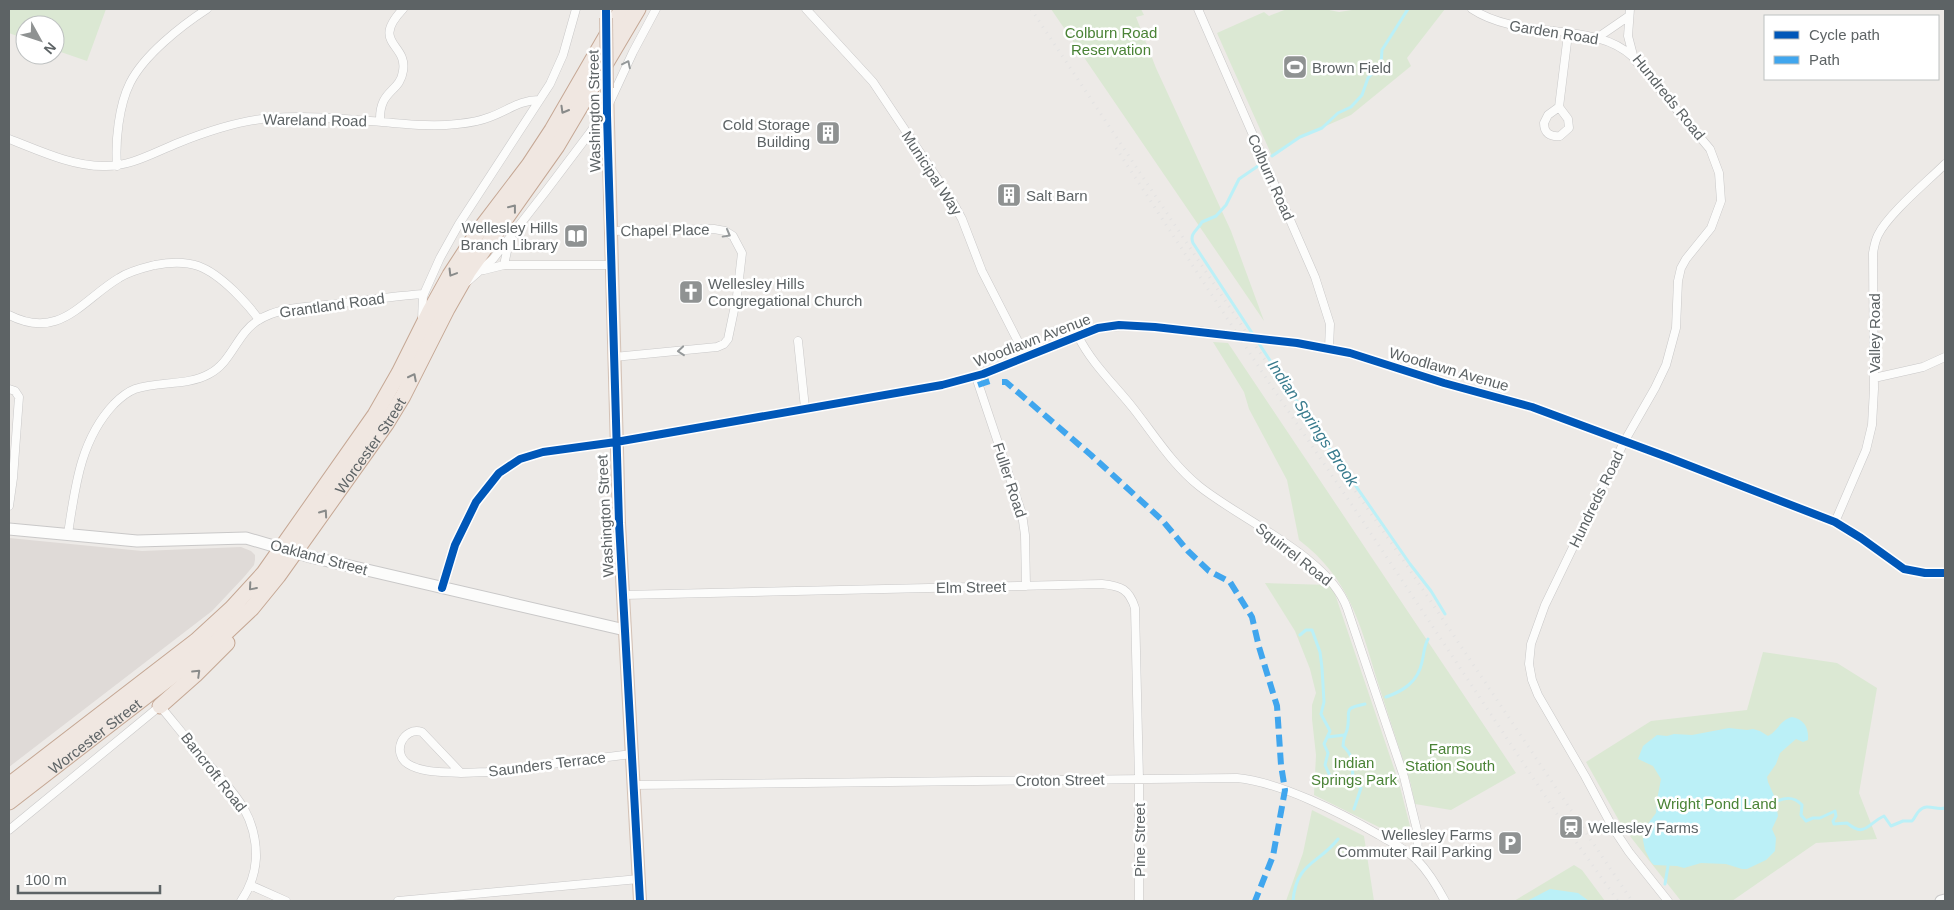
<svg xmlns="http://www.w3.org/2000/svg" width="1954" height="910" viewBox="0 0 1954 910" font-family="Arial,sans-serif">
	<rect width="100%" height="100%" fill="#edeae7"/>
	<path fill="#dfdad7" d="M9,538L142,551L241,547L251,551L255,555V560L254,565L244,577L212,611L9,767Z"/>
	<path fill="#dbe8d3" d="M9,9H106L87,61L55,50V25H25V39L9,33Z
		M1051,9H1141L1144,15L1136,17L1156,68L1231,231L1264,321Z
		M1287,9H1324L1339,12L1358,9H1445L1407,58L1411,66L1351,115L1300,137L1272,156L1217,33L1264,12L1269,16Z
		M1213,342L1228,343L1516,773L1451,810L1415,804L1410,781C1399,748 1388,714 1377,680C1360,623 1349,578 1299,540L1287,480L1249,409L1244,392Z
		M1265,583L1329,585L1335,594L1399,783L1411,830L1401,838L1314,795L1316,755L1312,719V705L1316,693L1310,669L1295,631Z
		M1763,652L1837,663L1877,688L1859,793L1877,839L1816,843L1732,901H1681L1622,826L1586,762L1651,721L1747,710Z
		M1312,810L1364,836L1374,901H1286L1303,853Z
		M1574,865L1582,870L1605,901H1514Z"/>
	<path fill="#bbf0f7" d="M1792,717C1804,719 1809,728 1808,740L1803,742L1796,739L1780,753L1776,764L1767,777L1768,782L1775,798L1778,816L1772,829L1776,838L1775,851L1766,860L1747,869H1742L1726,864L1701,863L1684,868L1677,866L1654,865L1651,862L1645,850L1643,840L1647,825L1656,813L1657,800L1661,779L1653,766L1638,759L1643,746L1657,735L1667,736L1674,734L1692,735L1729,728L1747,730L1753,729L1760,731L1768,736C1778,731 1780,720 1792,717Z
		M1550,889L1578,893L1589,901H1527Z"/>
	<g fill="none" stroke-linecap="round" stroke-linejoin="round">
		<path stroke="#bbf0f7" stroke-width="3" d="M1272,156L1300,137L1322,128L1338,113L1351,107L1362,95L1368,78L1381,64L1382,50L1408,9
			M1258,166L1239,179L1226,205L1216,216L1202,222C1198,230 1189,233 1193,243L1294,397L1410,564L1431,591L1445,614
			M1300,635L1306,630H1312L1320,652L1322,668L1324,702L1321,714L1330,731L1324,744L1328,753L1325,765L1330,776L1336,782L1354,783
			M1386,697C1403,691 1418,682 1422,662C1424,654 1424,646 1428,639
			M1328,737L1344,735
			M1775,802C1785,797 1794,796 1802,805L1801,815L1806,821L1813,818H1820L1835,811L1836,816L1833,821L1834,824L1847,823C1865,838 1867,824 1884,816L1891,826L1903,821H1912C1915,818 1916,814 1919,811C1927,802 1936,811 1945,808
			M1354,809L1361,788L1354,783C1350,767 1357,759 1343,746C1343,739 1345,736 1347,730C1352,711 1340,709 1365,704
			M1665,884L1668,866
			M1293,901C1296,862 1319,864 1338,839"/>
		<defs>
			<path id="street" d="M806,9L873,82L951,199L962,219L982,271L1026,357
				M1198,9L1315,277L1330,324L1329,348
				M1472,9C1520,41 1595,20 1633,57
				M1630,9L1628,36L1634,59L1710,149L1719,173L1721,201L1711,228L1686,259L1681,268L1678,281L1676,328L1666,365L1655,388L1624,442L1545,605L1531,644L1529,664L1532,680L1538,695L1585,776L1613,828L1629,852L1668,901
				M1597,38L1629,16
				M1559,107L1548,115L1544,123C1544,133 1550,137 1560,136L1569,128L1568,119L1559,107L1568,34
				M380,121C379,89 400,93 403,71C408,43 370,44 403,9
				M9,139C38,150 71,166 103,166C130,167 153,153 178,143C208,131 240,120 272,118C308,115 346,119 382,122C407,124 432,127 457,124C468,123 480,121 490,117C507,111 520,100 539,100
				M117,166C115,141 119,105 130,83C144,55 181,26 207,9
				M610,231L714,229L725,231L733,236L742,253L737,296L728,339L724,344L717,347L614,357
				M504,265L507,251L513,240
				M484,270L504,265H611
				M467,282L493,259L546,191L589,134L607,108L633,52L656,9
				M9,315C60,341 82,300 119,278C130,271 143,268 155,265C191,258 208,266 234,291C243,300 252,309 259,320
				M422,320L423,296L440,258L459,224L550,84L563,55L576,9
				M1078,336C1092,364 1114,384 1133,408C1155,436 1172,464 1199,486C1241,520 1329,557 1347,608L1404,777L1418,834L1417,860
				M798,341L805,408
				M1285,342L1340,351L1444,383L1532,407L1737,483L1835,522L1861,538L1904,569L1925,573H1945
				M976,377L1022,514L1025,535L1026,586
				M1874,378L1923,367L1945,357
				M9,389L15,391L19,397L13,478L9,506
				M1835,522L1866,450L1872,425L1874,389L1873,253C1874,247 1875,241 1878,235C1888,214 1928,181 1945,164
				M68,534C75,488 80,440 114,404C120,398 127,392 135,389C159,381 187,386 209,374C232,362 236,335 257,321C279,306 311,307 337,304C366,300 395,296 424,294
				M442,588L455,545L476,502L499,473L520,459L543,452L616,442L942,385L983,374L1098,328C1133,324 1165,328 1200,331
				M623,595L1102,584C1121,586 1129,589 1135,608L1139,779V901
				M461,773C445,772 422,773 408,764C391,753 403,726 422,732L461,773L487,772L632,754
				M633,785L1237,778C1280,782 1341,813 1379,835C1392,843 1406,849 1417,860C1429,872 1437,886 1445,901
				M9,830L160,706C175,724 189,742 204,759C232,791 257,813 256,858C255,874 250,888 241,901
				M250,885L286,901
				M398,901L639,879"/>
			<path id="secondary" d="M9,529L137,541L246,538L311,557L625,630
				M1941,901L1945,900"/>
			<path id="primary" d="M607,88L619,523L640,901"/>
			<g id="highway">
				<path d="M160,706L195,675L227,643"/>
				<path d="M9,785L196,641L232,608L264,573L375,415L399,373L429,313L450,275L478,232L529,165L552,130L622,9"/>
				<path id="s1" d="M9,802L216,642L252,608L278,576L386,424L403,396L447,309L468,272L557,146L638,9"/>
			</g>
		</defs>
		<use href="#street" stroke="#c9c8c8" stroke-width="9"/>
		<use href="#secondary" stroke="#c9c8c8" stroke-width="13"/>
		<use href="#primary" stroke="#d4c2b6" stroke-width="14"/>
		<use href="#highway" stroke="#c5a794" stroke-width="17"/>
		<use href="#street" stroke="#fcfcfb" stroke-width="8"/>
		<use href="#secondary" stroke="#fcfcfb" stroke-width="11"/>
		<use href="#primary" stroke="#f3ede8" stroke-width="12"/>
		<use href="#highway" stroke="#f0e7e1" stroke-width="15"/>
		<path stroke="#e3e2e2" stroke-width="3" stroke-dasharray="1 6" stroke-linecap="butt" d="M1031,9L1254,344L1403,560L1632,901
			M1116,148L1266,378L1352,505L1569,832L1618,901"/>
		<defs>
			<path id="street-bridge" d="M1200,331L1285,342"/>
			<path id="primary-bridge" d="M606,18L607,88"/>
		</defs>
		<use href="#street-bridge" stroke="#c9c8c8" stroke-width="9" stroke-linecap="butt"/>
		<use href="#primary-bridge" stroke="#d4c2b6" stroke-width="14" stroke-linecap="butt"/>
		<use href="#street-bridge" stroke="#fcfcfb" stroke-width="8"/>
		<use href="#primary-bridge" stroke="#f3ede8" stroke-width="12"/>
		<path stroke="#40a6ee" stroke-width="6" stroke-dasharray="12 6" stroke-linecap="butt" d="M1002,382H1006L1091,455L1162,520L1188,551L1209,571L1230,582L1252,617L1259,647L1277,706L1281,765L1285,790L1273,856L1255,901
			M978,385L990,381"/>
		<defs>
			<path id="cycleway" d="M606,9L607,115L619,523L640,901
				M442,588L455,545L476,502L499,473L520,459L543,452L616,442L942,385L983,374L1098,328L1119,325L1155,327L1297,343L1350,353L1444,383L1532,407L1667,457L1835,522L1861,538L1904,569L1925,573H1945"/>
		</defs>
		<use href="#cycleway" stroke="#fff" stroke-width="11"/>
		<use href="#cycleway" stroke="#0057b8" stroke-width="8"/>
	</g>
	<defs><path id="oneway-chevron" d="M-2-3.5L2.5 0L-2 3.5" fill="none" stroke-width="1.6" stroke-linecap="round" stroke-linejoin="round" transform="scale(1.25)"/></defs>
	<g stroke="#95999a">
		<use href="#oneway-chevron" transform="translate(627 64) rotate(-64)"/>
		<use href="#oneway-chevron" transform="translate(727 234) rotate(29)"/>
		<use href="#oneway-chevron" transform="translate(681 351) rotate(175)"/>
	</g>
	<g stroke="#898b8a">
		<use href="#oneway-chevron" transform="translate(564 110) rotate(120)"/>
		<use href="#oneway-chevron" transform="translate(513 208) rotate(-52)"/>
		<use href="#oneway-chevron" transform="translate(452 273) rotate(121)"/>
		<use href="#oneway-chevron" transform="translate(413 377) rotate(-63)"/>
		<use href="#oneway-chevron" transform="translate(324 513) rotate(-55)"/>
		<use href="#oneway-chevron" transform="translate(252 587) rotate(131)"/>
		<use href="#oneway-chevron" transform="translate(197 673) rotate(-44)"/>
	</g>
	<defs>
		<symbol id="stadium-square" viewBox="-11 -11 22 22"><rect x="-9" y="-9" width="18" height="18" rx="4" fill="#8f9292" stroke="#fff"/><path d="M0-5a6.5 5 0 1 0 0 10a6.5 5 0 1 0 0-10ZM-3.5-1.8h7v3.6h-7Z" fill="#fff"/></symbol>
		<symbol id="building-square" viewBox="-11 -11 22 22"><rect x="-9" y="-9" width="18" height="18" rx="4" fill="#8f9292" stroke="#fff"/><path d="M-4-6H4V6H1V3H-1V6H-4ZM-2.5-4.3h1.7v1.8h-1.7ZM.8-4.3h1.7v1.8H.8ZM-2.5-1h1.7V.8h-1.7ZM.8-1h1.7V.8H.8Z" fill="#fff"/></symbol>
		<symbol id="library-square" viewBox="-11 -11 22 22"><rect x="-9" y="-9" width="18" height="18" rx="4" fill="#8f9292" stroke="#fff"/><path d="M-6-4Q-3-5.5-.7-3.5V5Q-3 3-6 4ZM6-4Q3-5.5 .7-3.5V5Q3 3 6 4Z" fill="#fff"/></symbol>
		<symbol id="church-square" viewBox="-11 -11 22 22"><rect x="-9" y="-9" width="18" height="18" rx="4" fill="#8f9292" stroke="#fff"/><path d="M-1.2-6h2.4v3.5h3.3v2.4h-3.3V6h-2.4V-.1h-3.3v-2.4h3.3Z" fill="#fff"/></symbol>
		<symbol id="station-square" viewBox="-11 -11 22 22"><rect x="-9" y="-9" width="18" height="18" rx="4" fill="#8f9292" stroke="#fff"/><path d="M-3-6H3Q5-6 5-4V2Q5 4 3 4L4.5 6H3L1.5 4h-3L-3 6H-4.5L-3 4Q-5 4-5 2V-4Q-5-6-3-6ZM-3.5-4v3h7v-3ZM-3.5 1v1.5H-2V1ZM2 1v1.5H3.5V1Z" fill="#fff"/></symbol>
		<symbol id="parking-square" viewBox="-11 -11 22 22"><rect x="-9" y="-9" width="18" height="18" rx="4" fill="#8f9292" stroke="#fff"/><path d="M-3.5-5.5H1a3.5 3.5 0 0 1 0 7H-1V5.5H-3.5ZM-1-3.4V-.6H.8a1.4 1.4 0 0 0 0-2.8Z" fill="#fff"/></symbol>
	</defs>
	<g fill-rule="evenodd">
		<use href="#stadium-square" x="1281" y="53" width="28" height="28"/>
		<use href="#building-square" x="814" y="119" width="28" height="28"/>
		<use href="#building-square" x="995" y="181" width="28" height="28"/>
		<use href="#library-square" x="562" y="222" width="28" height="28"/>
		<use href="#church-square" x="677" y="278" width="28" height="28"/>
		<use href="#station-square" x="1557" y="813" width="28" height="28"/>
		<use href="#parking-square" x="1496" y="829" width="28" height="28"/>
	</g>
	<g text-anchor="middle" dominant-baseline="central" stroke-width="5" stroke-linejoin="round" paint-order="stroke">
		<g font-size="15" fill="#4a8336" stroke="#fff">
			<text x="1111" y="32">Colburn Road<tspan x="1111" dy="17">Reservation</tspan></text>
			<text x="1450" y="748">Farms<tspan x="1450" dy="17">Station South</tspan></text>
			<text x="1354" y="762">Indian<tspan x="1354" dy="17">Springs Park</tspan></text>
			<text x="1717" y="803">Wright Pond Land</text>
		</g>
		<g font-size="15" fill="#5d6365" stroke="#fff">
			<text transform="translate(1554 32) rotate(9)">Garden Road</text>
			<text transform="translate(1669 97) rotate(51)">Hundreds Road</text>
			<text transform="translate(594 111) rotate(-91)">Washington Street</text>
			<text transform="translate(315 120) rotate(1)">Wareland Road</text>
			<text transform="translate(932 173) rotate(57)">Municipal Way</text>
			<text transform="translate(1271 177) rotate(66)">Colburn Road</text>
			<text transform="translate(665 230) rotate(-1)">Chapel Place</text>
			<text transform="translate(332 305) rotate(-8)">Grantland Road</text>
			<text transform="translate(1874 333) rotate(-90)">Valley Road</text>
			<text transform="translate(1032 340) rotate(-21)">Woodlawn Avenue</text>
			<text transform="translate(1449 369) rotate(16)">Woodlawn Avenue</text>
			<text stroke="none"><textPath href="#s1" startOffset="512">Worcester Street</textPath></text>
			<text transform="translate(1010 480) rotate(72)">Fuller Road</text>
			<text transform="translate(1596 499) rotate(-64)">Hundreds Road</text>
			<text transform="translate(605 516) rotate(-93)">Washington Street</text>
			<text transform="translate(1294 554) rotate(38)">Squirrel Road</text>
			<text transform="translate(319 557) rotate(15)">Oakland Street</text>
			<text transform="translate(971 587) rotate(-1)">Elm Street</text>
			<text stroke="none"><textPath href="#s1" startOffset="108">Worcester Street</textPath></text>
			<text transform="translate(547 764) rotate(-7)">Saunders Terrace</text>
			<text transform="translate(214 772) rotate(52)">Bancroft Road</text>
			<text transform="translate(1060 780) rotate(-1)">Croton Street</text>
			<text transform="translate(1139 840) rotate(-90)">Pine Street</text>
		</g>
		<g font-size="15" fill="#5d6365" stroke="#fff" text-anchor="start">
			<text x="1312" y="67">Brown Field</text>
			<text x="810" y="124" text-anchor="end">Cold Storage<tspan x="810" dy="17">Building</tspan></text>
			<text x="1026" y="195">Salt Barn</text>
			<text x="558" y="227" text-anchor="end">Wellesley Hills<tspan x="558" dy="17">Branch Library</tspan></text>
			<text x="708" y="283">Wellesley Hills<tspan x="708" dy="17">Congregational Church</tspan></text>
			<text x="1588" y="827">Wellesley Farms</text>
			<text x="1492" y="834" text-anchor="end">Wellesley Farms<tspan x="1492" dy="17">Commuter Rail Parking</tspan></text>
		</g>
		<g font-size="16" font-style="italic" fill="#387b8d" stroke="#fff">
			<text transform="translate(1313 423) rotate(56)">Indian Springs Brook</text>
		</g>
	</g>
	<rect width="1954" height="910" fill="none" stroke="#5d6365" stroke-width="20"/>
	<rect x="1764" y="15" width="175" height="65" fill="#ffffff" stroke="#bec1c1"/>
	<rect x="1774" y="31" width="25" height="8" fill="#0057b8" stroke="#bec1c1"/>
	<text x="1809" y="40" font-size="15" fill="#5d6365">Cycle path</text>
	<rect x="1774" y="56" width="25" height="8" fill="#40a6ee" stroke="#bec1c1"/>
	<text x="1809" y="65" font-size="15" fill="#5d6365">Path</text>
	<g transform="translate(40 40) rotate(130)"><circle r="24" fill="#ffffff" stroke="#bec1c1"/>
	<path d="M0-4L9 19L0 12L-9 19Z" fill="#8f9292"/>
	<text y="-8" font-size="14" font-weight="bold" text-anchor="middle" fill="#5d6365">N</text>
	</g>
	<path d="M18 885v8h142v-8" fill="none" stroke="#5d6365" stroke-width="2.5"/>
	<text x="25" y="885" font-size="15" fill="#5d6365" stroke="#ffffff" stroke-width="4" paint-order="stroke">100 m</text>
</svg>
